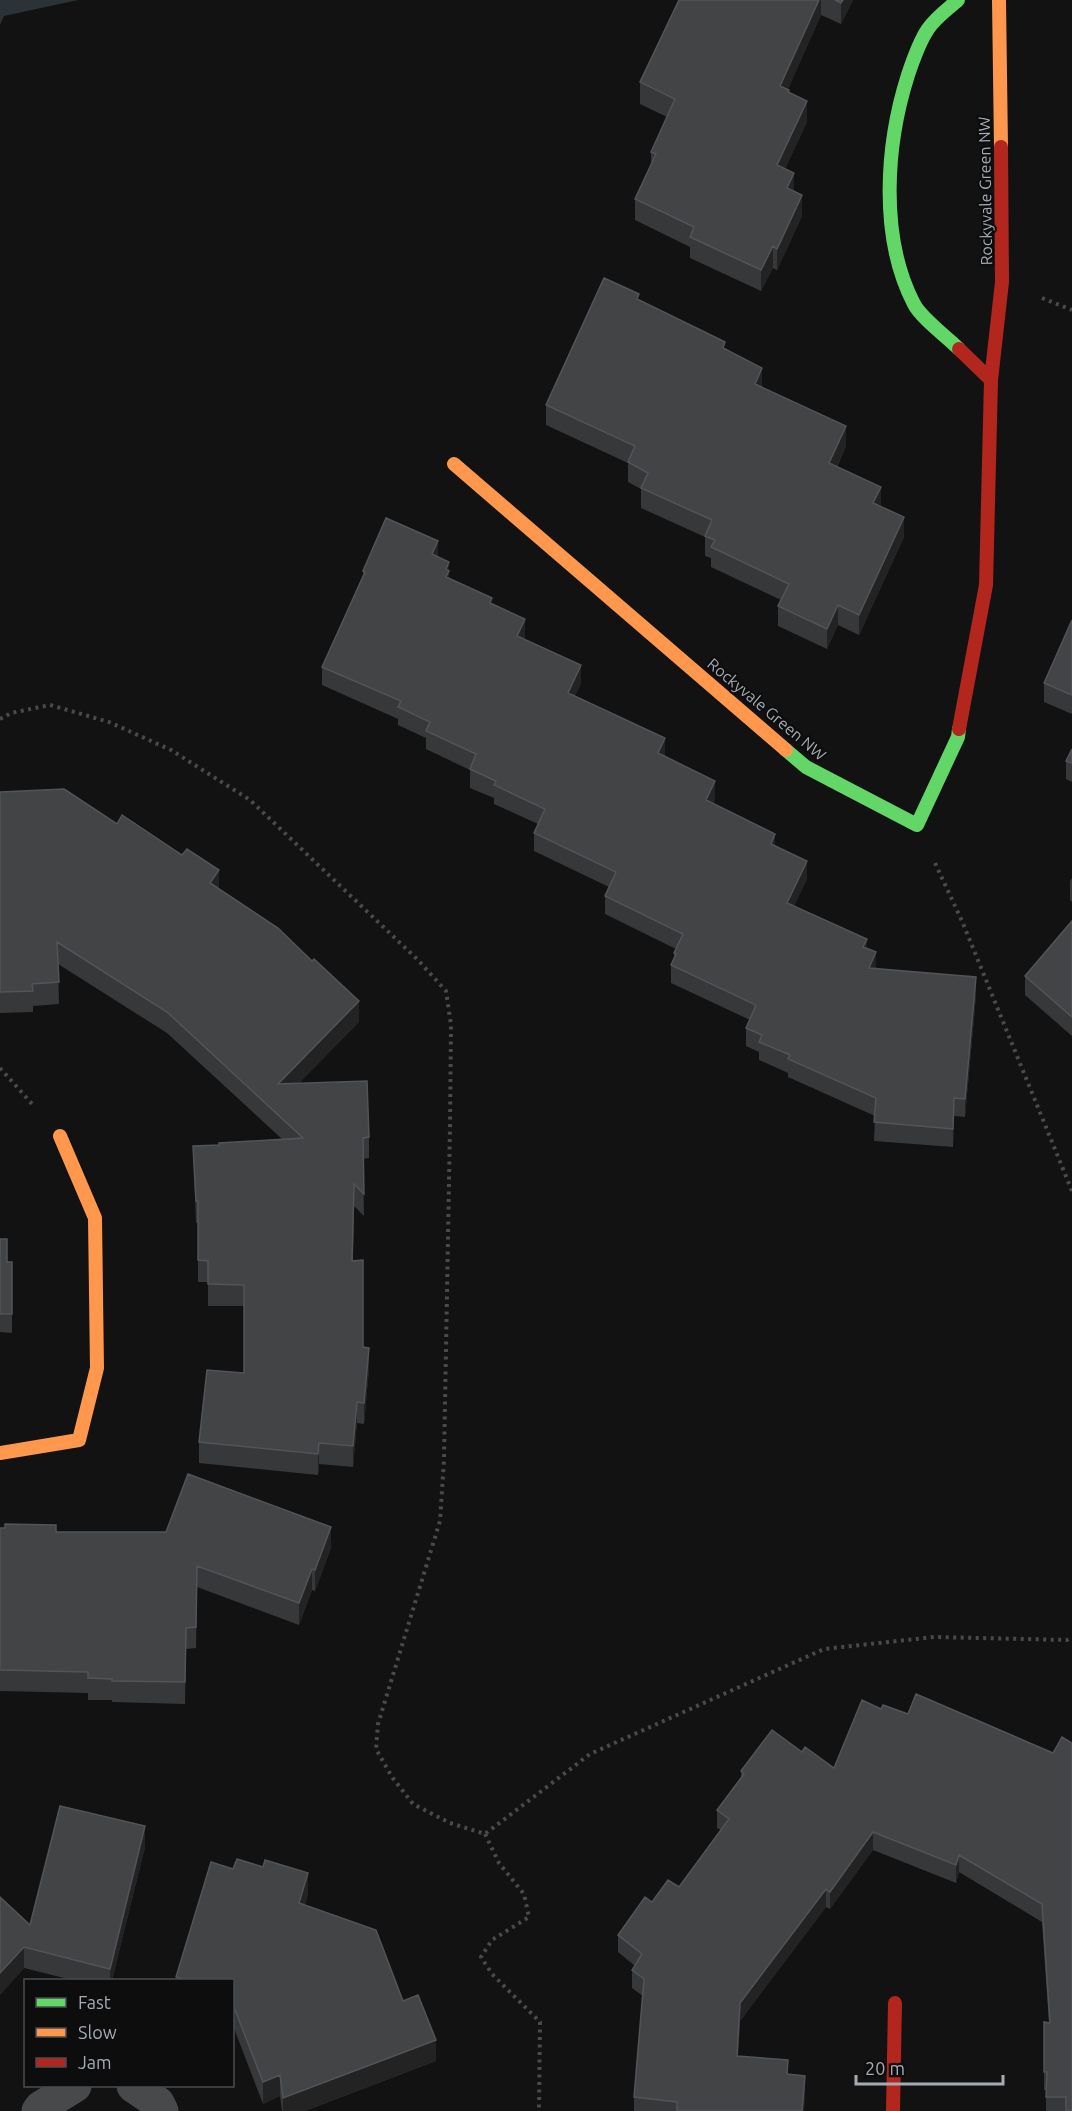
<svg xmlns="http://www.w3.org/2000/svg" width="1072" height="2111" viewBox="0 0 1072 2111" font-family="Ubuntu,sans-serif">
	<rect width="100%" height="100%" fill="#121213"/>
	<path fill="#2b3337" d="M0,0H78L4,16L0,25Z"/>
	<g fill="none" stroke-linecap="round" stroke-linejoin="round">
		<path stroke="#484a4c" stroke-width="4" stroke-dasharray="3 4.5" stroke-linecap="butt" d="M1042,298L1072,310
			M0,719L11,713L50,705L109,722L171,750L250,800L418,960L446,991L451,1025L450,1127L444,1460L440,1521L378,1724L376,1749L392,1777L413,1804L450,1823L485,1834L590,1754L824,1649L934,1637L1067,1640L1072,1637
			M935,863L962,921L1072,1191
			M0,1068L33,1105
			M485,1834L499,1863L524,1894L529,1917L492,1940L481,1957L492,1974L540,2022L539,2111"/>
		<path stroke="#47494b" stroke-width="33" d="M133,2086L158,2103L162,2111
			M38,2111L41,2107L75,2086"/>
		<path stroke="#63d668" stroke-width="14" d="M958,0C948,9 936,17 928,29C919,42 913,60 908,75C886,144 879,237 914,304C921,318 947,337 959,349
			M786,750L806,767L917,825L958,737L959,729"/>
		<path stroke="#ff974d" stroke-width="14" d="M999,0L1001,147
			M454,464L786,750
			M0,1453L79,1440L97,1368L95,1218L60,1136"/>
		<path stroke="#b3261e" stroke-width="14" d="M959,349L991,380L1002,282L1001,147
			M959,729L986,585L991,380
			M893,2111L895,2003"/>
	</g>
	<path fill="#363839" d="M679,0H853L841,24L821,15L788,89L807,122L785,169L802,216L777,270L773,268L761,291L690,258V247L635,220V199L651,166V152L667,117L640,104V82Z
		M639,301L725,349L762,387L846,446L837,467L881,506L904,537L859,635L838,625L827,649L778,626V606L781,600L711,567V558L705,556V537L641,508V489L628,482V463L546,425V405Z
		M438,557L449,579L492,603L525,637L524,639L581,683L575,696L665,757L715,800L713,804L775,846L807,879L794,906L867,948L876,968L976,996L965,1117L954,1116L953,1147L874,1141L875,1116L788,1077V1073L759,1060V1052L746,1046V1028L750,1020L671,983V965L674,959V953L676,949L605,914V896L609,887L534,851V833L538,824L494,804V798L470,788V770L426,749V738L398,725V719L322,685V667L363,578V571Z
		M1072,620V714L1044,702V683Z
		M1072,749V782L1066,779V761Z
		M0,792L117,824L219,889L359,1022L299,1083L369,1137V1158L363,1159L364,1216L354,1206L353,1261L363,1347L369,1369L364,1424L357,1423L353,1467L319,1464L318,1475L199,1463V1442L244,1373V1306H208V1282H198V1223H196L193,1146L219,1145L282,1139L167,1033L58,964L59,1004L33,1006V1012L0,1013Z
		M1072,878V902L1070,900V881Z
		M1072,921V1036L1025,995V976Z
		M0,1239L7,1262H12V1333L0,1332Z
		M0,1528L56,1532L331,1548L315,1591L312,1590L299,1625L197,1587L196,1648L186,1649L185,1704L112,1702V1700H88V1693L0,1691Z
		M881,1709L908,1714L1053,1753L1072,2111H1046V2090H1044V2022L1049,2023L1042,1922L959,1872L956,1883L873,1850L830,1909L826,1907L740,2021L738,2056L788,2074L805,2093L804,2111H634V2097L643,1996L632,1988V1970L635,1966L618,1952V1935L652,1902L679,1887L721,1830L717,1828V1810L741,1778V1771L802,1752L834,1768Z
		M145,1847L112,1980H72L24,1968L0,1995L30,1925Z
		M233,1869L308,1894L305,1905L403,2001L436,2061L305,2111H282L280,2096L263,2104L232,2023V1980H176V1977Z"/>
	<path fill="#232324" d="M819,0H821V15L780,107V86Z
		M843,0H853L841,24V3Z
		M807,101V122L777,186V165Z
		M794,173V194L787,188Z
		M802,195V216L777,270V249Z
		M773,246V268L761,291V270Z
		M762,368V388L755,384Z
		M846,426V446L829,483V463Z
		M881,487V507L873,503Z
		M904,517V537L859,635V615Z
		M438,541V559L432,554Z
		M449,562V589L446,596V569Z
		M838,605V625L827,649V629Z
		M525,619V637L517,655V636Z
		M581,665V683L568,711V693Z
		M665,738V757L658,753Z
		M715,781V800L706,819V800Z
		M775,834V852L771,844Z
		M807,861V879L787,921V903Z
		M219,870V891L210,883Z
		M867,939V957L863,947Z
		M876,952V970L869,968Z
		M976,977V996L965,1117V1099Z
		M359,1001V1022L278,1105V1084Z
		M954,1098V1116L953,1147V1129Z
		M369,1348V1369L364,1424V1403Z
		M357,1402V1423L353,1467V1446Z
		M319,1443V1464L318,1475V1454Z
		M331,1527V1548L315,1591V1570Z
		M312,1569V1590L299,1625V1603Z
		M145,1826V1847L112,1980H110V1969Z
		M873,1832V1850L830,1909V1892Z
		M959,1855V1872L956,1883V1865Z
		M308,1873V1894L299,1925V1903Z
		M826,1889V1907L740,2021L737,2074V2056L740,2003Z
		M24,1947V1968L0,1995V1973Z
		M436,2040V2061L305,2111H283V2098Z
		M280,2075V2096L263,2104V2082Z
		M805,2076V2093L804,2111H802Z"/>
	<path fill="#424446" stroke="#525457" stroke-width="1.5" d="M679,0H819L780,86L789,90L788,92L807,101L777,165L794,173L787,188L802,195L777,249L773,246L761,270L690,237L694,227L635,199L656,154L651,152L675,99L640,82Z
		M835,0H843L841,3Z
		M604,278L639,294L637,299L725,342L723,348L762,368L755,384L846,426L829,463L881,487L873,503L904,517L859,615L838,605L827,629L778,606L789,584L711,547L715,540L705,536L712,520L641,488L648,473L628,462L635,446L546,405Z
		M386,518L438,541L432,554L449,562L446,569L449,571L446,577L492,598L490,603L525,619L517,636L581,665L568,693L665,738L658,753L715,781L706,800L775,834L771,844L807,861L787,903L867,939L863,947L876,952L869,968L976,977L965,1099L954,1098L953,1129L874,1122L876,1098L788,1059L790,1055L759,1042L762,1035L746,1028L756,1005L671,965L676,954L674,953L683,934L605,896L616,872L534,833L545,809L494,785L496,781L470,769L476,754L426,731L430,722L398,707L401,701L322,667L365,572L363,571Z
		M1072,620V695L1044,683Z
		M1072,749V763L1066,761Z
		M64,789L117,824L122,815L182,855L187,849L219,870L210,883L278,928L312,961L314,959L359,1001L278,1084L367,1081L369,1137L363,1138L364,1194L354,1184L352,1261L363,1260V1347L369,1348L364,1403L357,1402L353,1446L319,1443L318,1454L199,1442L207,1370L244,1373V1285L208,1284V1261L198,1260V1201H196L193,1146L219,1145V1143L303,1138L167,1012L57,942L59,982L32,984L33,991L0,992V792Z
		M1072,921V1017L1025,976Z
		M0,1239H7V1262H12V1314H0Z
		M188,1474L331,1527L315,1570L312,1569L299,1603L197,1566L196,1627L186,1628L185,1682L112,1681V1679L88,1678V1672L0,1670V1528H5V1524L56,1525V1532H166Z
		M916,1694L1053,1753L1062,1737L1072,1743V2111H1066V2097H1046L1047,2072H1044V2022L1050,2023L1042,1904L959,1855L956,1865L873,1832L830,1892L826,1889L740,2003L737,2056L788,2060L787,2074L805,2076L802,2111H677V2102L634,2097L644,1979L632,1970L642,1954L618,1935L645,1897L652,1902L668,1880L679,1887L729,1819L717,1810L744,1774L741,1771L772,1730L802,1752L805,1747L834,1768L862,1700L881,1709L883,1705L908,1714Z
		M60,1806L145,1826L110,1969L24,1947L0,1973V1897L30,1925Z
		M237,1859L263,1867L265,1860L308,1873L299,1903L376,1930L403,2001L418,1995L436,2040L283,2098L280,2075L263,2082L232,2002V1980H187L176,1977L211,1862L233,1869Z"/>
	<g text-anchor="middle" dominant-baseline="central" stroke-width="4.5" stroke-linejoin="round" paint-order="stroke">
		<g font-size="16" fill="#a5abb2" stroke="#0d0d0e">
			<text transform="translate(985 191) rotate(-91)">Rockyvale Green NW</text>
			<text transform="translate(767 709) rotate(40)">Rockyvale Green NW</text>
		</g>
	</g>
	<rect x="24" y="1979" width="210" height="108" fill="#0d0d0e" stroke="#4a4c50" stroke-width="1.5"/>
	<rect x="36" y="1998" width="30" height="9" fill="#63d668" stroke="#4a4c50" stroke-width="1.5"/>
	<text x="78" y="2009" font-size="18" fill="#a5abb2">Fast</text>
	<rect x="36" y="2028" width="30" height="9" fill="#ff974d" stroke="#4a4c50" stroke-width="1.5"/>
	<text x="78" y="2039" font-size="18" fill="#a5abb2">Slow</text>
	<rect x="36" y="2058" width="30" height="9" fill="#b3261e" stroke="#4a4c50" stroke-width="1.5"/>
	<text x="78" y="2069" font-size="18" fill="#a5abb2">Jam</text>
	<path d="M856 2075v9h147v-9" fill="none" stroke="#a5abb2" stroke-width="3"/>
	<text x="865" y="2075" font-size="18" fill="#a5abb2" stroke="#0d0d0e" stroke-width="4.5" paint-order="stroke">20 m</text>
</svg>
